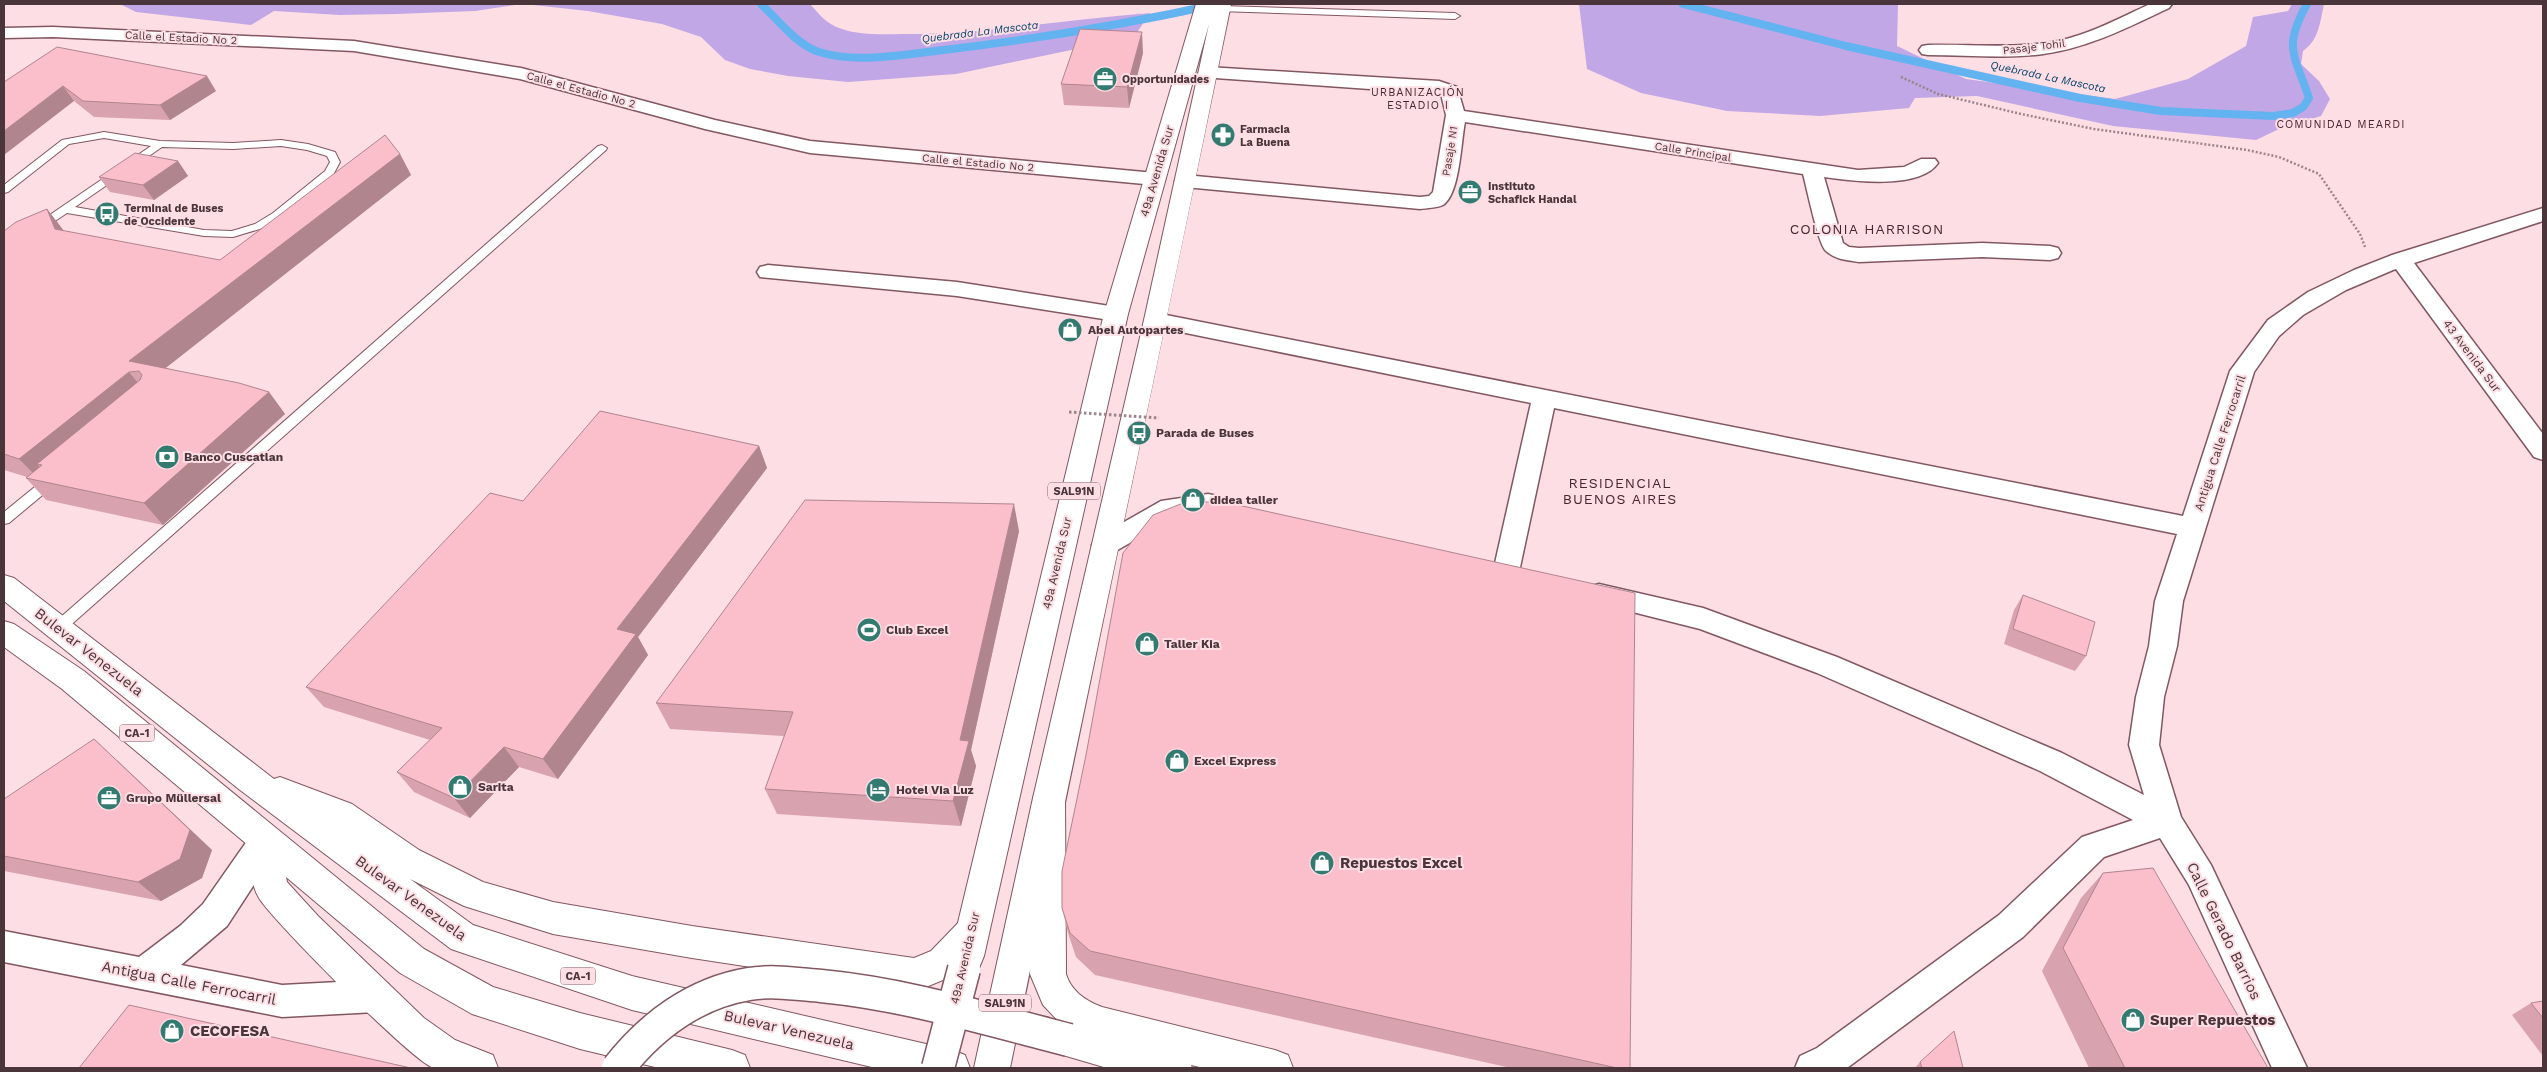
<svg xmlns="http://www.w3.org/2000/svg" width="2547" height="1072" viewBox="0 0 2547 1072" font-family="'Work Sans',sans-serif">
	<rect width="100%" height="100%" fill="#fddee4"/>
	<path fill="#c2a7e6" d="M120,4H522L475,11L396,14L340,15L274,11L251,25L136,12Z
		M524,4H810C820,15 826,24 842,29C862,36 886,34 906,34C988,34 1069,19 1150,13L1134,37L956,74L848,82L788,76L750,69L725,60L701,37L662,24L588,11Z
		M1579,4H1898L1897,46L1966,79L2115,99L2188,79L2246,46L2253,17L2288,11L2292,4H2324C2320,22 2319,40 2303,51L2301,64L2319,81L2330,99L2321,116L2279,129L2256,140L2113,126L1977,96L1915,98L1909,108L1820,116L1727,111L1641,93L1587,69Z"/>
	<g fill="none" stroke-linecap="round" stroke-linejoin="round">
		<path stroke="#64b3f1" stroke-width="8" d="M761,4C778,20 797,45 819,52C859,64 904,54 944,50C1037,39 1127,24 1218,4
			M1683,4L1846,46L2080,98L2161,111L2273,116L2293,113L2303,107L2309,98C2295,55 2282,49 2307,4"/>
		<defs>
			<path id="service" d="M1221,6L1455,13L1460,16L1455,19L1218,11V7Z
				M104,132L160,141L233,143L281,140L308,144L335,152L340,162L333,175L281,217L263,228L233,237L204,236L67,213L43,229H35V225L151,146L104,138L69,144L8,192L4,193V185L62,140ZM281,146L307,150L327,156L330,162L325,171L273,213L255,224L232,231L204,230L75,207L162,147L233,149Z
				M602,145L607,148L606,150L64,631H54L52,627L54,623L598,146Z
				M52,475L59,480L57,483L9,523L4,524V512L47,477Z"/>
			<path id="minor" d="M2150,4H2172L2169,8C2129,27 2088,48 2043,54C2005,59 1966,55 1928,55L1922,54L1919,50L1922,46L1928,45C1971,44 2015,49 2058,41C2090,34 2120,18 2150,4Z
				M53,27L354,41L521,68L715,120L810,141L1155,173L1162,175L1165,179L1162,183L1155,185L810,153L705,129L520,79L354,51L53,37L4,38V28Z
				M1208,67L1439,81L1457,87L1464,111L1858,170L1904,167L1921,159H1935L1938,163C1920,190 1852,181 1824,177L1843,243L1849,247L1859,248L1982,243L2050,246L2058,248L2061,253L2058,258L2050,260L1982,257L1859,262C1847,260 1836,260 1826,251C1818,244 1807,188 1803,174L1465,122C1461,141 1460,194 1443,205C1437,208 1427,208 1420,209L1185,187L1178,185L1175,181L1178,177L1185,175L1420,197L1429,196L1433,192L1446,115L1441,94L1201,77L1199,73L1201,69Z
				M2543,208V221L2414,263L2543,434V460L2534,457L2396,269L2393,270L2346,290L2303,315L2279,336L2254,372L2183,601L2177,646L2164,697L2159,745L2181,817L2211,865L2307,1068H2272L2189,885L2160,838L2104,857L2023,937L1847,1068H1795L1800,1056L1817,1048L1999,915L2082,837L2133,820L2040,771L1817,673L1700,629L1589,601L1585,594L1589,587L1599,584L1703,608L1837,657L2062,753L2144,795L2129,745L2136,697L2149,646L2155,601L2177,534L1554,408L1519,572L1515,579L1506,582L1497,579L1493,572L1531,403L1156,327L1148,325L1145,320L1148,315L1156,313L2183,516L2230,371L2268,320L2308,292L2354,270L2392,255Z
				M768,265L957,282L1116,307L1124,309L1127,314L1124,319L1116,321L957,296L760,277L757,272L760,267Z
				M1208,494L1217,496L1221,503L1217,510L1175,517L1114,552L1105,555L1096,552L1092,545L1096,538L1161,501Z
				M265,827L276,831L281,841L276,851L227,926L181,965L282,985L376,980L388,984L393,996L388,1008L376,1012L282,1017L4,962V931L139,957L180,926L203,904L254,831Z"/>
			<path id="primary" d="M1196,4H1231C1160,359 1082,713 1010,1068H974L1033,798L1144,320L1209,24L1128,314L984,956L979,968L967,972L955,968L950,956L1104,314Z"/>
			<path id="trunk" d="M4,575L14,578L274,779L280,777L352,804L419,850L483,882L553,902L692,926L914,958L931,951L959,922L971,917L983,922L988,933L983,944L955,975L914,992L692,958L553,934L464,906L410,879L473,925L632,976L952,1050L965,1055L970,1068H876L632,1010L451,949L240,790L4,601Z
				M4,621L14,624L84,671L424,949L493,987L580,1013L732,1050L745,1055L750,1068H659L580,1049L472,1014L400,973L286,877L287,882L318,916L424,1018L455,1040L493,1055L498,1068C483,1069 449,1071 434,1068C415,1064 272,920 259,898C250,884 251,862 249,846L62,689L4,647Z
				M1049,784L1060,788L1065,798L1066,974C1071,991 1086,1001 1102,1007L1275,1050L1288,1055L1293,1068H1204L1191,1065L1192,1068H1107L1056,1053L1051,1040L1056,1027L1062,1025L1043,1005L1030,974L1033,798L1038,788Z"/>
		</defs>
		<use href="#service" stroke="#825761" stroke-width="2"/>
		<use href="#minor" stroke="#825761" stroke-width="3"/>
		<use href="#primary" stroke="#825761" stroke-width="2"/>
		<use href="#trunk" stroke="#825761" stroke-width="2"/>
		<path stroke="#9d8489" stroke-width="2.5" stroke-dasharray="2 2" stroke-linecap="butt" d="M1901,77L1938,94L2021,114L2094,129L2247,150L2279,157L2319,174L2360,234L2365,247"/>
		<use href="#service" fill="#fff" fill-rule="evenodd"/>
		<use href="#minor" fill="#fff" fill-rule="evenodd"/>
		<use href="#primary" fill="#fff" fill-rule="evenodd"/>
		<use href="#trunk" fill="#fff" fill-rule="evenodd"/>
		<defs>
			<path id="primary-bridge" d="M938,1068L964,969"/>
			<path id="trunk-bridge" d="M618,1068C651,1026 695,993 749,984C772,980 797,984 821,986C905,994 987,1019 1069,1040"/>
		</defs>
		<use href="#primary-bridge" stroke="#825761" stroke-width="35" stroke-linecap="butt"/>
		<use href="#trunk-bridge" stroke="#825761" stroke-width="35" stroke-linecap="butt"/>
		<path stroke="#9d8489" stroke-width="3" stroke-dasharray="2.5 2.5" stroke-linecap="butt" d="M1069,412L1159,418"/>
		<use href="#primary-bridge" stroke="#fff" stroke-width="32"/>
		<use href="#trunk-bridge" stroke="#fff" stroke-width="32"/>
	</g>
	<path fill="#d8a3af" d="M1143,53L1129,108L1064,105L1061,84Z
		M4,82L216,91L170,120L94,117L74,101Z
		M400,154L411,175L165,368L269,392L285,414L163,525L46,500L26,478L27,477L4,470V231L47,209L64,231L220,260Z
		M178,161L188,176L154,200L110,192L99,177Z
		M759,446L767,468L638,637L648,655L558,779L519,767L470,818L414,792L397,772L430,740L324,707L306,687L523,501Z
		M1019,531L971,750L976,766L961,826L777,814L765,789L784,736L670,729L656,703Z
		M2023,595L2086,656L2075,671L2004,644L2014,610Z
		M117,760L212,850L202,878L161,901L4,871V799Z
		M2103,873L2268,1068H2089L2042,971L2081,898Z
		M1062,908L1630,1068H1511L1095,975L1076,957L1068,933Z
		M2543,1001V1056L2512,1015L2531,1003Z
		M1920,1062L1963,1068H1915Z"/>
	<path fill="#b0858e" d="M1142,32L1143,53L1129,108L1127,87Z
		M207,76L216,91L170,120L160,105Z
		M63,86L74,101L4,155V131Z
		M400,154L411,175L148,382L139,371L129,361Z
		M178,161L188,176L154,200L143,185Z
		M47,209L64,231L55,229Z
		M129,372L147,394L42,465L37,464L47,475L40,480L19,459Z
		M269,392L285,414L163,525L144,503Z
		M759,446L767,468L638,637L648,655L558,779L543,759L617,629Z
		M1014,504L1019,531L971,750L976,766L961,826L953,801L960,740Z
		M94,739L212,850L202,878L161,901L138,882Z
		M504,747L519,767L470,818L454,798Z"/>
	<path fill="#fbbecb" stroke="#b0858e" d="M1080,29L1142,32L1127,87L1061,84Z
		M57,47L207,76L160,105L83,101L63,86L4,131V82Z
		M385,135L400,154L129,361L239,383L269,392L144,503L26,478L42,465L37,464L140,380L142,375L139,371L129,372L19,459L4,454V231L16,222L47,209L55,229L220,260Z
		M135,153L178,161L143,185L99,177Z
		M600,411L759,446L617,629L636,634L543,759L504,747L454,798L397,772L442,728L306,687L490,493L523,501Z
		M805,500L1014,504L960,740L969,741L953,801L765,789L793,712L656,703Z
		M1188,501L1229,503L1635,593L1630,1068H1617L1090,951L1070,933L1062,908V871L1086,755L1123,553L1153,515Z
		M2023,595L2095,622L2086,656L2013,629Z
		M94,739L190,830L180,859L138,882L4,856V799Z
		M2153,868L2268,1068H2125L2063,948L2103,873Z
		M2543,1001V1018L2531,1003Z
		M129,1005L411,1068H79Z
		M1954,1031L1963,1068H1922L1920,1062Z"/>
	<defs>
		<symbol id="office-disc" viewBox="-11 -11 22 22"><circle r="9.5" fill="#337a71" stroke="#fddee4"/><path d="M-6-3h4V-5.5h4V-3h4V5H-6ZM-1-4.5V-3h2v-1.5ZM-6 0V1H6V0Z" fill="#fff"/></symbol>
		<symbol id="pharmacy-disc" viewBox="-11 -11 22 22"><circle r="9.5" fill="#337a71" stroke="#fddee4"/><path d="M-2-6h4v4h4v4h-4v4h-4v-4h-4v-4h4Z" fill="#fff"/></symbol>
		<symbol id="bus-disc" viewBox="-11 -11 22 22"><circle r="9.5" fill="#337a71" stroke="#fddee4"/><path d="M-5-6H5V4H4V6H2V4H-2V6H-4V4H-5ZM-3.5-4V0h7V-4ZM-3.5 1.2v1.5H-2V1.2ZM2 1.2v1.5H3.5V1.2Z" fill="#fff"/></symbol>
		<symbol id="shop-disc" viewBox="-11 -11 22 22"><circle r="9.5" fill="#337a71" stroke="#fddee4"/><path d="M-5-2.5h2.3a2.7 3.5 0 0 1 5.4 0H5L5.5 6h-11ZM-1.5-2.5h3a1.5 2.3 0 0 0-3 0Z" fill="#fff"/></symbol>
		<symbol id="bank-disc" viewBox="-11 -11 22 22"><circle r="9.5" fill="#337a71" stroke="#fddee4"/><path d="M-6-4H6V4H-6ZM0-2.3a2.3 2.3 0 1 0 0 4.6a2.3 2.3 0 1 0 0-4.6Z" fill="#fff"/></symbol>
		<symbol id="stadium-disc" viewBox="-11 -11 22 22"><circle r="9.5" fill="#337a71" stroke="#fddee4"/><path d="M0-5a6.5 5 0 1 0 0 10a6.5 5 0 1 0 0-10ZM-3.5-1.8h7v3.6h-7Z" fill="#fff"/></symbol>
		<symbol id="hotel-disc" viewBox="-11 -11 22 22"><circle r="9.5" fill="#337a71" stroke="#fddee4"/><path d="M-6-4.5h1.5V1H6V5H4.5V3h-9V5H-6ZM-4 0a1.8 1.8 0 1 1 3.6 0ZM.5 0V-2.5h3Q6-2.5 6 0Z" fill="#fff"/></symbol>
	</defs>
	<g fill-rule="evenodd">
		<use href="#office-disc" x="1091" y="65" width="28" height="28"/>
		<use href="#pharmacy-disc" x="1209" y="121" width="28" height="28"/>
		<use href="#office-disc" x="1456" y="178" width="28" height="28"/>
		<use href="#bus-disc" x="93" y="200" width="28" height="28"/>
		<use href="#shop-disc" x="1056" y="316" width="28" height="28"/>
		<use href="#bus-disc" x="1125" y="419" width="28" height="28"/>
		<use href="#bank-disc" x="153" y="443" width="28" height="28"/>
		<use href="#shop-disc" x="1179" y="486" width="28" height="28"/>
		<use href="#stadium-disc" x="855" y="616" width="28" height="28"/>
		<use href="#shop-disc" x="1133" y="630" width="28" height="28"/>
		<use href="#shop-disc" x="1163" y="747" width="28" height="28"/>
		<use href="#shop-disc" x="446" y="773" width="28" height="28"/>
		<use href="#hotel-disc" x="864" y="776" width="28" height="28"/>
		<use href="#office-disc" x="95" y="784" width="28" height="28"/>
		<use href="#shop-disc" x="1308" y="849" width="28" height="28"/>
		<use href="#shop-disc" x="2119" y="1006" width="28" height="28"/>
		<use href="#shop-disc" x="158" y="1017" width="28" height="28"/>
	</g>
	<g text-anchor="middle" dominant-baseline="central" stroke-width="4" stroke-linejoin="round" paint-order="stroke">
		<g font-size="11" font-style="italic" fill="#004169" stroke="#fddee4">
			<text transform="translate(980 32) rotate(-7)">Quebrada La Mascota</text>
			<text transform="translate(2048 77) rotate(12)">Quebrada La Mascota</text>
		</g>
		<g font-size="11" fill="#4a363a" stroke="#fddee4">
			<text transform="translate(181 38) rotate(3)">Calle el Estadio No 2</text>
			<text transform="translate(2034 47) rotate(-7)">Pasaje Tohil</text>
			<text transform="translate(581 90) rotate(15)">Calle el Estadio No 2</text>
			<text transform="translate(1450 151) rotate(-81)">Pasaje N1</text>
			<text transform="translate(1693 152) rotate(9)">Calle Principal</text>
			<text transform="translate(978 163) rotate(5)">Calle el Estadio No 2</text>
		</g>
		<g font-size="11" font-weight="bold" fill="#4a363a" stroke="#fddee4" text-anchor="start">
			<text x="1122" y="79">Opportunidades</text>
			<text x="1240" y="129">Farmacia<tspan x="1240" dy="13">La Buena</tspan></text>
			<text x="1488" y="186">Instituto<tspan x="1488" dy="13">Schafick Handal</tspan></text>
			<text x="124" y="208">Terminal de Buses<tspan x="124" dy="13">de Occidente</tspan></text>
		</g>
		<g font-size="11" letter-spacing="1" fill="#4a242e" stroke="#fddee4">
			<text x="1418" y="92">URBANIZACIÓN<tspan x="1418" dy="13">ESTADIO I</tspan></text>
			<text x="2341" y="124">COMUNIDAD MEARDI</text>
		</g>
		<g fill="#fddee4" stroke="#80686d" stroke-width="1">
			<rect x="1048" y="482.5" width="52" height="17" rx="4"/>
			<rect x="119.5" y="724.5" width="35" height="17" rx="4"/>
			<rect x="560.5" y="967.5" width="35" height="17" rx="4"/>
			<rect x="979" y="994.5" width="52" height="17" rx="4"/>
		</g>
		<g font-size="11" font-weight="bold" fill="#4a363a">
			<text x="1074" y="491">SAL91N</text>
			<text x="137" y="733">CA-1</text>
			<text x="578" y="976">CA-1</text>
			<text x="1005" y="1003">SAL91N</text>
		</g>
		<g font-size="12" fill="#4a363a" stroke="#fddee4">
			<text transform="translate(1157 171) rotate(-74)">49a Avenida Sur</text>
			<text transform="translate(2472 356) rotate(53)">43 Avenida Sur</text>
			<text transform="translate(2220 443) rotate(-72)">Antigua Calle Ferrocarril</text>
			<text transform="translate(1057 563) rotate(-77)">49a Avenida Sur</text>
			<text transform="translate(965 958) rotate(-77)">49a Avenida Sur</text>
		</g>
		<g font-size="12" font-weight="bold" fill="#4a363a" stroke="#fddee4" text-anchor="start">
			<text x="1088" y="330">Abel Autopartes</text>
			<text x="1156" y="433">Parada de Buses</text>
			<text x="184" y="457">Banco Cuscatlan</text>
			<text x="1210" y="500">didea taller</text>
			<text x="886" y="630">Club Excel</text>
			<text x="1164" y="644">Taller Kia</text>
			<text x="1194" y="761">Excel Express</text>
			<text x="478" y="787">Sarita</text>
			<text x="896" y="790">Hotel Via Luz</text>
			<text x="126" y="798">Grupo Müllersal</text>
		</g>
		<g font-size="14" letter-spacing="1" fill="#4a242e" stroke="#fddee4">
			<text x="1867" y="229">COLONIA HARRISON</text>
			<text x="1620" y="483">RESIDENCIAL<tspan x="1620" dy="16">BUENOS AIRES</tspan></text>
		</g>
		<g font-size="15" fill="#4a363a" stroke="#fddee4">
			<text transform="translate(89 652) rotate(38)">Bulevar Venezuela</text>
			<text transform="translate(411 898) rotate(36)">Bulevar Venezuela</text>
			<text transform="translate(2224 931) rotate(64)">Calle Gerado Barrios</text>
			<text transform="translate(189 983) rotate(11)">Antigua Calle Ferrocarril</text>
			<text transform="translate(789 1030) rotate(13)">Bulevar Venezuela</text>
		</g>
		<g font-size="15" font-weight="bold" fill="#4a363a" stroke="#fddee4" text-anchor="start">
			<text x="1340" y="863">Repuestos Excel</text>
			<text x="2150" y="1020">Super Repuestos</text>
			<text x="190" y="1031">CECOFESA</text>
		</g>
	</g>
	<rect width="2547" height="1072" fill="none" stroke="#4a363a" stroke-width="10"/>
</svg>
